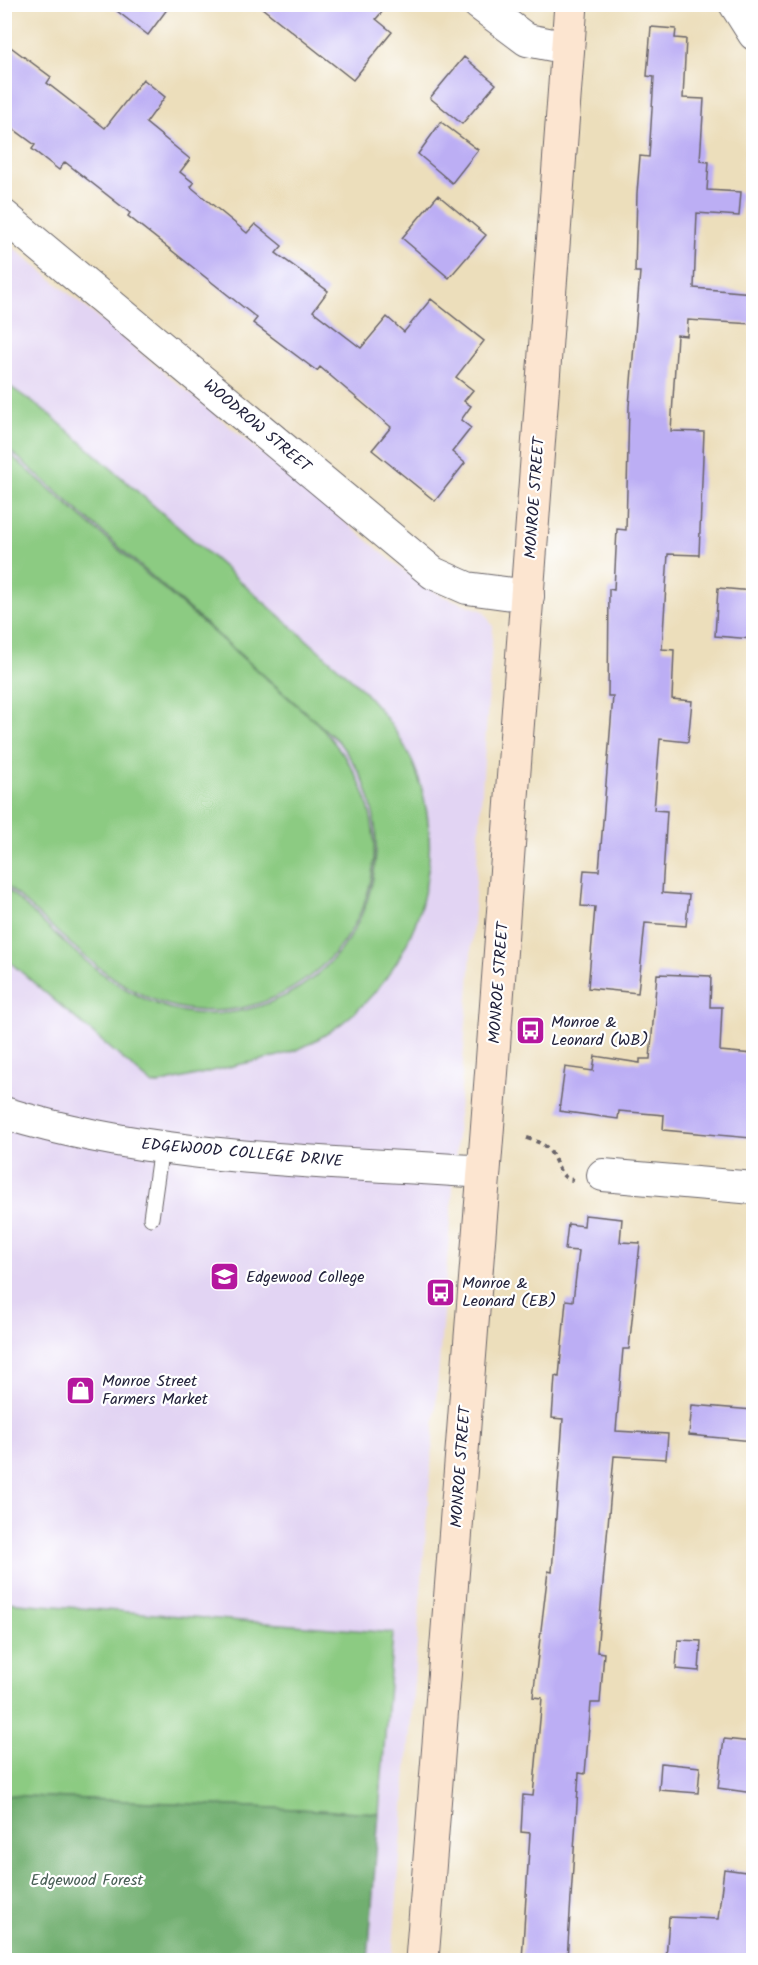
<svg xmlns="http://www.w3.org/2000/svg" width="758" height="1965" viewBox="0 0 758 1965" font-family="Kalam,sans-serif">
	<rect width="100%" height="100%" fill="#fff"/>
	<filter id="ink" filterUnits="userSpaceOnUse"><feTurbulence type="fractalNoise" baseFrequency=".0167" numOctaves="2"/><feDisplacementMap in="SourceGraphic" scale="12" xChannelSelector="R" yChannelSelector="G"/><feConvolveMatrix kernelMatrix="1 2 1 2 8 2 1 2 1" color-interpolation-filters="sRGB"/></filter>
	<filter id="wash" filterUnits="userSpaceOnUse"><feTurbulence type="fractalNoise" baseFrequency=".008" numOctaves="4" result="noise"/><feDisplacementMap in="SourceGraphic" scale="24" xChannelSelector="R" yChannelSelector="G"/><feGaussianBlur stdDeviation="1.35" result="paint"/><feColorMatrix in="noise" values="0 0 0 0 0 0 0 0 0 0 0 0 0 0 0 0 0 1.4 0 .05"/><feComposite in="paint" operator="in"/></filter>
	<g filter="url(#wash)">
		<rect width="100%" height="100%" fill="#ecdebb"/>
		<path fill="#e2d4f3" d="M4,240L403,570L442,596L484,611L493,627L469,984L392,1960H5Z"/>
		<path fill="#8ccb82" stroke="#57765e" stroke-width="1.5" d="M5,383L48,413L356,683C380,708 402,735 415,768C455,872 409,991 311,1043C287,1056 262,1060 237,1065C209,1072 181,1079 153,1085L5,958V887C55,932 106,991 172,1009C204,1018 241,1014 271,1002C355,969 397,873 366,788C360,771 349,756 338,741L5,446Z
			M5,450L318,724C342,750 362,777 370,813C397,927 289,1033 176,1007C112,993 53,926 5,884Z
			M5,1602L393,1633L379,1813L5,1795Z"/>
		<path fill="#71af70" stroke="#4a6856" stroke-width="1.5" d="M5,1795L379,1813L368,1960H5Z"/>
		<g id="blocks">
			<path fill="#bcaef4" d="M108,4H171L148,35Z
				M257,4H389L376,19L392,32L353,80Z
				M651,27L676,29L675,38L686,39L683,98L704,99L700,161L709,162L707,190L741,192L739,216L697,213L694,288L753,293V324L688,320L687,336L677,335L671,431L704,432L699,555L668,554L662,649L674,650L672,699L692,701L688,742L660,739L654,810L667,811L662,893L689,895L686,926L645,923L638,993L588,988L595,907L581,906L584,870L599,871L613,696H608L609,589L614,590L617,529L626,530L629,406L640,272H635L637,193L640,156L649,157L654,77L647,76Z
				M4,42L51,77L47,83L105,128L143,79L165,97L146,123L190,159L180,172L194,183L191,187L247,233L255,224L282,246L276,253L328,291L313,311L361,348L387,317L404,332L431,299L484,341L456,377L473,390L464,401L471,406L461,420L471,428L452,452L465,463L435,501L372,450L391,427L320,367L317,371L253,323L257,318L128,216L130,213L65,162L59,170L32,149L35,145L4,122Z
				M464,57L496,84L462,124L430,98Z
				M441,122L478,150L452,183L418,154Z
				M438,195L486,235L449,278L402,238Z
				M718,588L753,591V639L715,636Z
				M657,974L711,976L710,1007H722L720,1051L753,1054L751,1138L663,1130L664,1115L619,1111L618,1119L559,1111L565,1067L593,1071L595,1056L640,1063V1059H650Z
				M585,1215L622,1219L620,1242L640,1243L629,1349H623L616,1431L668,1434L666,1459L614,1456L597,1652L604,1653L600,1703H591L585,1774L579,1773L567,1960H522L530,1833L521,1832L523,1795L533,1796L542,1698L533,1697L548,1571L552,1572L563,1419L552,1418L555,1376L559,1377L566,1300L573,1301L579,1251L565,1250L568,1224L584,1226Z
				M692,1405L753,1410V1441L689,1435Z
				M678,1640L701,1641L699,1671L676,1669Z
				M724,1739L753,1742V1793L718,1788Z
				M661,1763L700,1767L698,1793L659,1790Z
				M724,1869L753,1873V1960H666L669,1917L718,1919Z"/>
		</g>
	</g>
	<g filter="url(#ink)">
		<use href="#blocks" fill-opacity="0" stroke="#696468" stroke-width="1.5"/>
		<g fill="none" stroke-linecap="round" stroke-linejoin="round">
			<defs>
				<path id="lane" d="M151,1218L161,1147"/>
				<path id="street" d="M479,4L527,40L568,48
					M735,4L754,34
					M4,216L433,573L467,588L528,596
					M4,1113C159,1161 324,1161 484,1172
					M603,1175L754,1188"/>
				<path id="secondary" d="M422,1960L487,1133L571,4"/>
			</defs>
			<use href="#lane" stroke="#696468" stroke-width="17"/>
			<use href="#street" stroke="#696468" stroke-width="34"/>
			<use href="#secondary" stroke="#696468" stroke-width="35"/>
			<path stroke="#696468" stroke-width="4" stroke-dasharray="4.5 4.5" stroke-linecap="butt" d="M527,1138C536,1141 543,1143 549,1150C558,1160 557,1178 573,1180"/>
			<use href="#lane" stroke="#fff" stroke-width="15"/>
			<use href="#street" stroke="#fff" stroke-width="32"/>
			<use href="#secondary" stroke="#fce5d0" stroke-width="33"/>
		</g>
	</g>
	<defs>
		<symbol id="bus-square" viewBox="-11 -11 22 22"><rect x="-9" y="-9" width="18" height="18" rx="4" fill="#b5179e" stroke="#fff"/><path d="M-5-6H5V4H4V6H2V4H-2V6H-4V4H-5ZM-3.5-4V0h7V-4ZM-3.5 1.2v1.5H-2V1.2ZM2 1.2v1.5H3.5V1.2Z" fill="#fff"/></symbol>
		<symbol id="university-square" viewBox="-11 -11 22 22"><rect x="-9" y="-9" width="18" height="18" rx="4" fill="#b5179e" stroke="#fff"/><path d="M0-5L7-2L0 1L-7-2ZM-4 1L0 2.5L4 1V4Q0 6-4 4Z" fill="#fff"/></symbol>
		<symbol id="shop-square" viewBox="-11 -11 22 22"><rect x="-9" y="-9" width="18" height="18" rx="4" fill="#b5179e" stroke="#fff"/><path d="M-5-2.5h2.3a2.7 3.5 0 0 1 5.4 0H5L5.5 6h-11ZM-1.5-2.5h3a1.5 2.3 0 0 0-3 0Z" fill="#fff"/></symbol>
	</defs>
	<g fill-rule="evenodd">
		<use href="#bus-square" x="514" y="1014" width="33" height="33"/>
		<use href="#university-square" x="208" y="1260" width="33" height="33"/>
		<use href="#bus-square" x="424" y="1276" width="33" height="33"/>
		<use href="#shop-square" x="64" y="1374" width="33" height="33"/>
	</g>
	<g text-anchor="middle" dominant-baseline="central" stroke-width="4.5" stroke-linejoin="round" paint-order="stroke">
		<g font-size="16" fill="#22223b" stroke="#fff">
			<text transform="translate(257 426) rotate(40)">WOODROW STREET</text>
			<text transform="translate(535 498) rotate(-86)">MONROE STREET</text>
			<text transform="translate(499 983) rotate(-86)">MONROE STREET</text>
			<text transform="translate(242 1153) rotate(5)">EDGEWOOD COLLEGE DRIVE</text>
			<text transform="translate(461 1467) rotate(-86)">MONROE STREET</text>
		</g>
		<g font-size="16" fill="#22223b" stroke="#fff" text-anchor="start">
			<text x="551" y="1022">Monroe &amp;<tspan x="551" dy="18">Leonard (WB)</tspan></text>
			<text x="246" y="1277">Edgewood College</text>
			<text x="462" y="1283">Monroe &amp;<tspan x="462" dy="18">Leonard (EB)</tspan></text>
			<text x="102" y="1381">Monroe Street<tspan x="102" dy="18">Farmers Market</tspan></text>
		</g>
		<g font-size="16" fill="#475d54" stroke="#fff">
			<text x="87" y="1880">Edgewood Forest</text>
		</g>
	</g>
	<rect width="758" height="1965" fill="none" stroke="#fff" stroke-width="24"/>
</svg>
